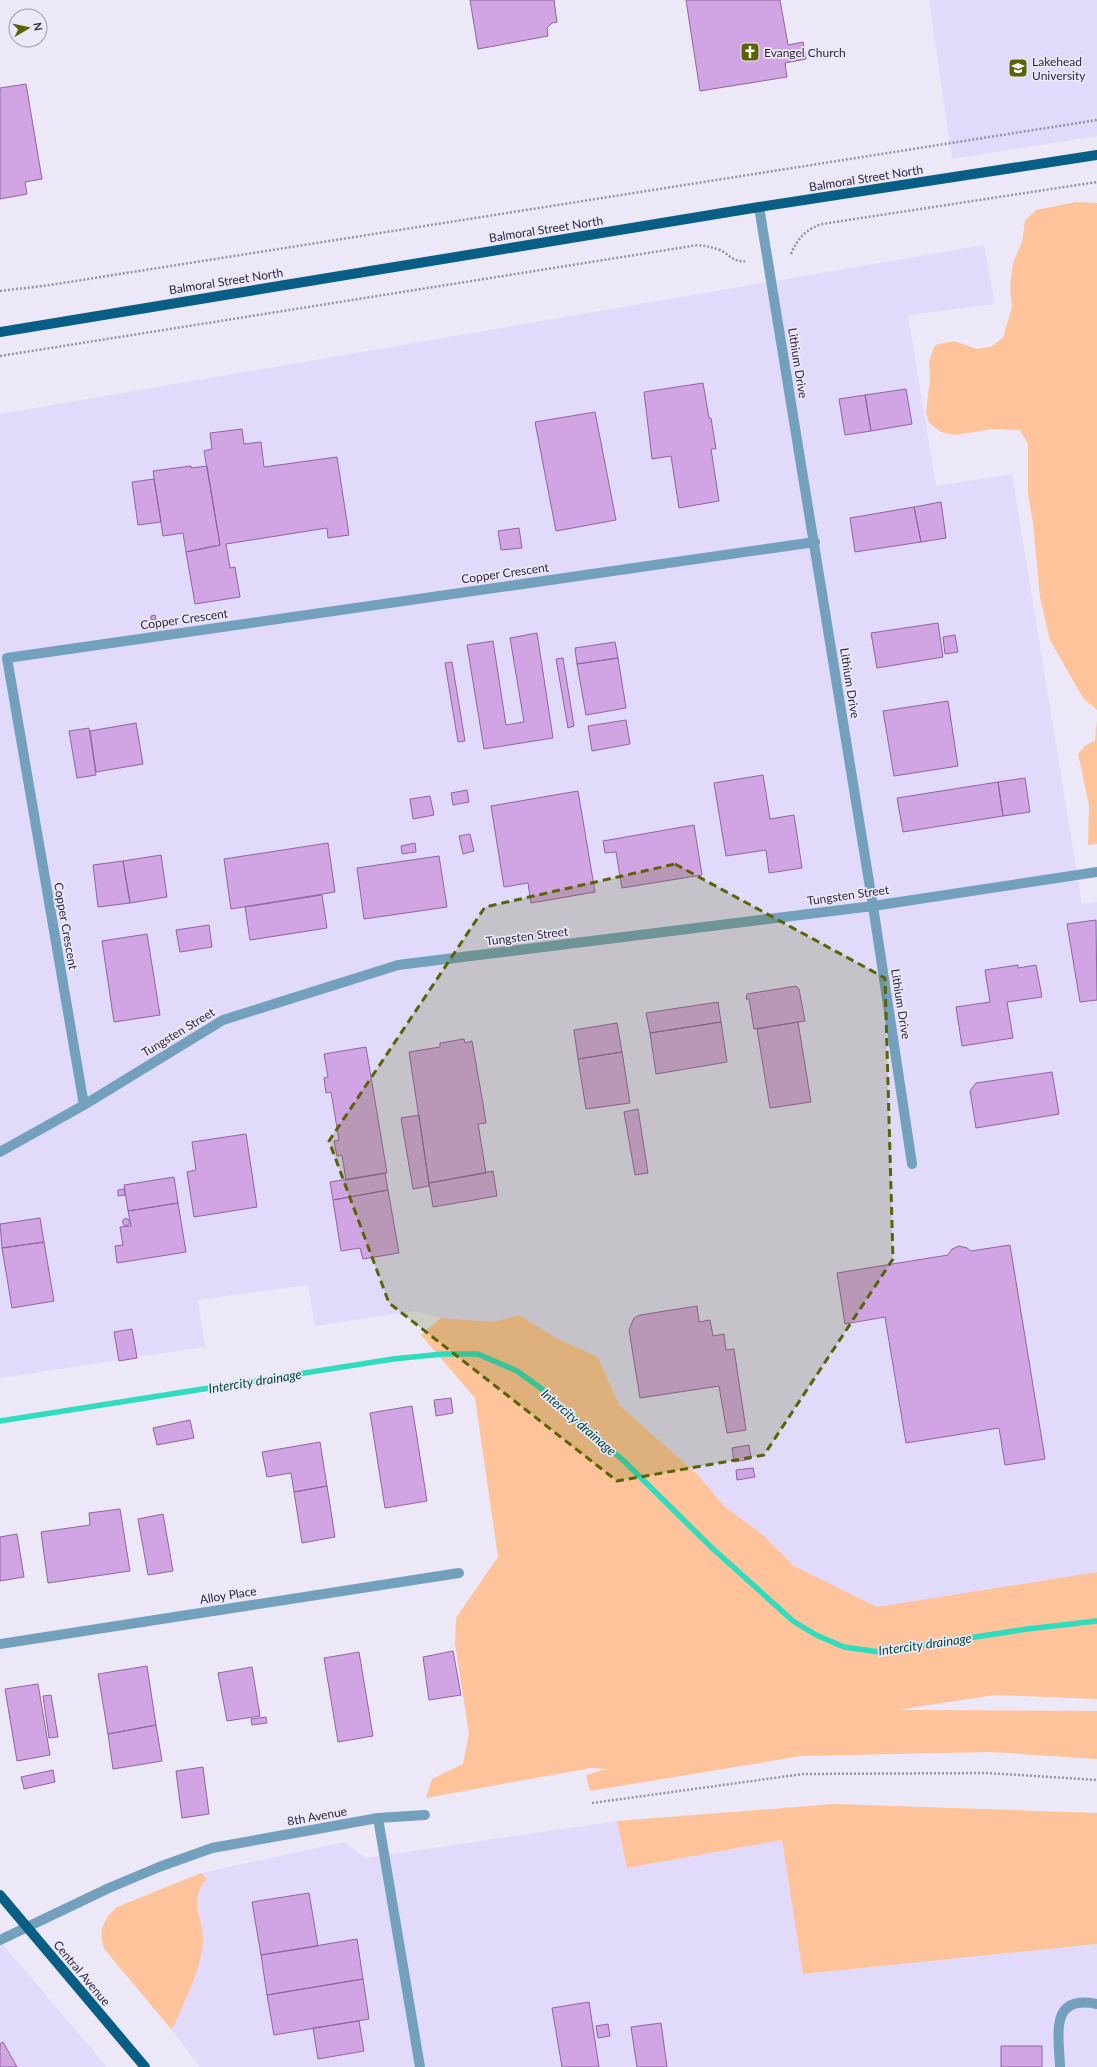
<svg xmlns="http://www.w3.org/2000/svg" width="1097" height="2067" viewBox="0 0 1097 2067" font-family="Lato,sans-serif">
	<rect width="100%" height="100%" fill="#ece8f7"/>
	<path fill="#e2dafa" d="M929,0H1097V136L952,159Z
		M984,245L995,304L908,315L936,486L1012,474L1082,904L1097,902V1572L877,1607L794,1566L762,1534L726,1508L697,1474L619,1405L598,1357L556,1338L519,1315L493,1322L441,1318L415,1311L315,1326L308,1285L198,1300L205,1347L0,1378V414Z
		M617,1821L627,1868L782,1840L803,1974L1097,1944V2067H200L172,2030L200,1960L203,1939L196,1901L199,1887L206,1879L201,1873L344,1842L366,1858Z
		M0,1942L11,1954L107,2067H0Z"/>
	<path fill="#fec39a" d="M1076,202L1097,203V710L1083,698L1050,640L1040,597L1033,523L1028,493V444L1020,430L993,429L954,435L941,432L929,423L926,412L930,380L929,362L935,345L954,341L977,349L990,347L1003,338L1012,307L1010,288L1013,263L1022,242L1025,221L1036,210Z
		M1097,720V844L1088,845L1089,805L1078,754L1085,746L1095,740Z
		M519,1315L556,1338L598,1357L619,1405L697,1474L726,1508L762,1534L794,1566L877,1607L1097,1572V1699L995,1695L896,1710L1097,1711V1759L991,1752L801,1756L590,1791L586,1775L607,1769L591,1768L426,1798L432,1779L463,1764L469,1734L455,1644L456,1618L498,1557L475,1398L421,1335L441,1318L493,1322Z
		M835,1804L1097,1813V1944L803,1974L782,1840L627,1868L617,1821Z
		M201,1873L207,1879C187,1900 203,1916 203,1940C202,1969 183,2004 172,2030L105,1950C97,1933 103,1919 117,1907Z"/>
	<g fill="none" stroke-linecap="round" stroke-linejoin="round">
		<path stroke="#30dcbd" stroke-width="5.5" d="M0,1421L393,1359L443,1354H478L517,1371L542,1389L625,1462L711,1547L793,1621L816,1635L844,1647L879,1652L1027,1629L1097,1621"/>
	</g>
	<path fill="#d1a4e3" stroke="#9064a0" d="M470,0H554L557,22L552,23L547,28L548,36L478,49Z
		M686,0H780L788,45L803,42L806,59L785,63L787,77L700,91Z
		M26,84L42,179L25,182L27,194L0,199V88Z
		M703,383L709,418H711L716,449H711L719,501L679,508L671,456L652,459L644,392Z
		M906,389L912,424L871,431L865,395Z
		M865,395L871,431L845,435L839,399Z
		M595,412L616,520L556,531L535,422Z
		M242,429L244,444L261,442L264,467L337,457L349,535L328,538L327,528L226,544L230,568L235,567L240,597L195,604L186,552L220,545L204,451L212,449L210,433Z
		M191,466V468L207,466L220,545L186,552L183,533L163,536L153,471Z
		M154,479L161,522L138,525L132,482Z
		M941,502L946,538L921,542L914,507Z
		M914,507L921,542L855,552L850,518Z
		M519,528L522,548L501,550L498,531Z
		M155,615L156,619L151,620V616Z
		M938,623L943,657L877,668L871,633Z
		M537,633L553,738L484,749L467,645L493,641L506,725L524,722L510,638Z
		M955,635L958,652L945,654L943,637Z
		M615,642L618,658L577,664L575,648Z
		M563,658L574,726L568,728L556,659Z
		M618,658L626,708L586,715L577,664Z
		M452,662L465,741L458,742L445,663Z
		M948,701L958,766L894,776L883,711Z
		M626,720L630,744L592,751L588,726Z
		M136,723L143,764L96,772L90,731Z
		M89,728L96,775L77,778L69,731Z
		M763,775L770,819L794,815L802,868L769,873L766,850L726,856L714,783Z
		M1025,778L1030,812L1003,816L998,782Z
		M998,782L1003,816L903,832L897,798Z
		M467,790L469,802L453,805L451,793Z
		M578,791L595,892L531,903L528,883L504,887L491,806Z
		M430,796L434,815L413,819L410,799Z
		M694,825L702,875L622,888L616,852L605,853L603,841Z
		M470,834L474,851L463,854L459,836Z
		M328,843L335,892L231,909L224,859Z
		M415,843L416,852L402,854L401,846Z
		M161,855L167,897L130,903L123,861Z
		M439,856L447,907L364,919L357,868Z
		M123,861L130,903L98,907L93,865Z
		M322,895L327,928L250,940L245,907Z
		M1096,920L1097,1000L1080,1002L1067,924Z
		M209,925L212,947L180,952L176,930Z
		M147,934L160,1015L114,1022L102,941Z
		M1018,965V968L1036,965L1042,997L1007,1002L1013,1038L962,1046L956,1007L990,1002L985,970Z
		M796,986L799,989L805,1021L754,1029L749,999H746L747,994Z
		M718,1002L721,1022L650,1033L646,1013Z
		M721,1022L727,1062L656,1074L650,1033Z
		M798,1022L811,1102L770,1108L757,1029Z
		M617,1023L622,1052L578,1059L574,1030Z
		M464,1039L465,1043L472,1041L483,1104L486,1123L478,1124L486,1173L429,1183L409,1052L440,1047V1043Z
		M366,1047L387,1173L346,1180L342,1155L337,1156L334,1141L339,1140L331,1092L326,1093L324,1078L328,1077L324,1054Z
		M622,1052L630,1103L586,1109L578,1059Z
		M1052,1072L1059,1114L976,1128L970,1091L976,1083Z
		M638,1109L648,1173L635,1175L624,1112Z
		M419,1115L429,1186L413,1189L401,1118Z
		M246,1134L257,1207L194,1217L187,1172L196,1170L192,1142Z
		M493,1171L497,1196L433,1207L429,1183Z
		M385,1173L388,1190L333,1200L330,1182Z
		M174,1177L178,1203L128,1211L124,1185Z
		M124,1189L125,1195L118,1196V1190Z
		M388,1190L399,1253L363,1259L360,1248L341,1251L333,1200Z
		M178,1203L186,1252L117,1263L115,1246L123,1245L120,1227L131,1226L128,1211Z
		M40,1218L44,1242L2,1248L0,1224Z
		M122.5 1222a3.5 3.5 0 1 1 7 0a3.5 3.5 0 1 1-7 0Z
		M44,1242L54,1301L12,1308L2,1248Z
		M1010,1245L1045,1459L1005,1465L999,1428L906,1443L885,1317L845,1324L837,1273L948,1255L952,1249L959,1246L967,1248L971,1251Z
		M697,1306L699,1322L710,1320L713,1336L724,1334L726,1350L734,1349L746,1430L727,1433L719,1386L640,1398L629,1330L634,1318L640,1315Z
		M132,1329L137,1358L119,1361L114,1332Z
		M451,1398L453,1413L436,1416L434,1400Z
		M412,1406L427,1501L385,1508L370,1413Z
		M190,1420L194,1438L157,1445L153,1428Z
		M320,1442L327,1486L294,1492L291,1473L267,1477L262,1452Z
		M749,1445L751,1459L734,1462L732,1448Z
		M753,1468L755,1477L737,1480L736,1470Z
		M327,1486L335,1537L302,1543L294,1492Z
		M120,1509L130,1571L48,1583L41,1532L90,1525L89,1513Z
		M163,1514L173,1571L148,1575L138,1519Z
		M17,1534L24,1577L0,1581V1537Z
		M453,1651L461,1695L429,1700L423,1657Z
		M359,1652L373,1736L338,1742L324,1658Z
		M147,1666L156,1725L108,1734L98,1674Z
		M252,1667L260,1716L227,1721L218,1673Z
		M38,1684L50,1755L17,1761L5,1689Z
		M51,1695L58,1737L49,1738L43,1696Z
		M266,1717L267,1723L252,1725L251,1719Z
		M156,1725L162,1761L113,1769L108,1734Z
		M203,1767L209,1814L182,1818L176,1771Z
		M53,1770L55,1782L24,1789L21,1777Z
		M309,1893L318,1946L261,1955L252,1902Z
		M357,1939L363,1979L267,1995L261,1955Z
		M363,1979L369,2019L274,2035L267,1995Z
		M589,2002L599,2067H562L552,2008Z
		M359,2021L364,2051L318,2059L313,2028Z
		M661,2023L667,2067H637L631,2027Z
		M608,2024L610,2036L598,2038L596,2026Z
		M3,2042L17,2067H0V2044Z
		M1001,2046H1042V2067H1001Z"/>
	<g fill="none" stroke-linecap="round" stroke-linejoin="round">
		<path stroke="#9892a6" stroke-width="2.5" stroke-dasharray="2 2" stroke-linecap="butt" d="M791,254C797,239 807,228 822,224L1097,182
			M0,291L50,285L1097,120
			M0,356L698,245C706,246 712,247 720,250C729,254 734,263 745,261
			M592,1803L803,1774L988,1773L1097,1780"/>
		<path stroke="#73a0bc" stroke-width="10" d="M759,207L873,906L912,1164
			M84,1105L7,658L815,542
			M0,1152L84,1105L223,1020L398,965L873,906L1097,872
			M0,1644L459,1573
			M378,1818L420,2067
			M0,1940L109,1888L159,1867L212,1848L378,1818L425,1815
			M1060,2067C1059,2035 1049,1994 1097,2004"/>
		<path stroke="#085e85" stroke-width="10" d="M0,332L759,207L1097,155
			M0,1895L145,2067"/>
	</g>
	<path fill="#5a6404" fill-opacity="0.2" stroke="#5a6404" stroke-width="3" stroke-dasharray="8 5" stroke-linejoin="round" d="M675,864L885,978L893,1259L764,1455L617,1481L389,1303L329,1141L485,907Z"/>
	<defs>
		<symbol id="church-square" viewBox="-11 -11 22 22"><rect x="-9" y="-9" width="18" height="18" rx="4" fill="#5a6404" stroke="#ece8f7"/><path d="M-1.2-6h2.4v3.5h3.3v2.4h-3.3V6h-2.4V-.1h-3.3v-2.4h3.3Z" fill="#fff"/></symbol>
		<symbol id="university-square" viewBox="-11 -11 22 22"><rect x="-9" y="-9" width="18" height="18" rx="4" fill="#5a6404" stroke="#ece8f7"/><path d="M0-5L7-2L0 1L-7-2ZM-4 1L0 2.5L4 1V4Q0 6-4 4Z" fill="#fff"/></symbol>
	</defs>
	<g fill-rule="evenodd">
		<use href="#church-square" x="739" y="41" width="22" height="22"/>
		<use href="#university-square" x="1007" y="57" width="22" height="22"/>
	</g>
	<g text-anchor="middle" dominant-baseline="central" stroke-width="3.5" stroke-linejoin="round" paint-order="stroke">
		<g font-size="12" fill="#2f2742" stroke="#ece8f7" text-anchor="start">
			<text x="764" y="52">Evangel Church</text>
			<text x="1032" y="61">Lakehead<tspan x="1032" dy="14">University</tspan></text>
		</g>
		<g font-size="12" fill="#2f2742" stroke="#ece8f7">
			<text transform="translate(866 178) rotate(-9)">Balmoral Street North</text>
			<text transform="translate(546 229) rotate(-9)">Balmoral Street North</text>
			<text transform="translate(226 281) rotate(-9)">Balmoral Street North</text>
			<text transform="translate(798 363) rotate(81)">Lithium Drive</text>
			<text transform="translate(505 573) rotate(-8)">Copper Crescent</text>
			<text transform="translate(184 619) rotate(-8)">Copper Crescent</text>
			<text transform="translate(850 683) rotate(81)">Lithium Drive</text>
			<text transform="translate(848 895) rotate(-8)">Tungsten Street</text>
			<text transform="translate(66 926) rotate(80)">Copper Crescent</text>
			<text transform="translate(527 936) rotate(-7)">Tungsten Street</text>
			<text transform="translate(901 1004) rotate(81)">Lithium Drive</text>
			<text transform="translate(178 1032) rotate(-31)">Tungsten Street</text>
			<text transform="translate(228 1595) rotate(-9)">Alloy Place</text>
			<text transform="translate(317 1816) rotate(-10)">8th Avenue</text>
			<text transform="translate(82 1973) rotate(50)">Central Avenue</text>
		</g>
		<g font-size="13" font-style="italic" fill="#004b3e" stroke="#ece8f7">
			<text transform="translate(255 1381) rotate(-9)">Intercity drainage</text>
			<text transform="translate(579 1422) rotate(41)">Intercity drainage</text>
			<text transform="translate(925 1644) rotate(-8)">Intercity drainage</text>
		</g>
	</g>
	<g transform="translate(28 28) rotate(81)"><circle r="19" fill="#ece8f7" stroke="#a09baf"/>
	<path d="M0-3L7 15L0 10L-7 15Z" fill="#5a6404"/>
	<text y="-6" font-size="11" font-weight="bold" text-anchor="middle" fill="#2f2742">N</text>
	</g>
</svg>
